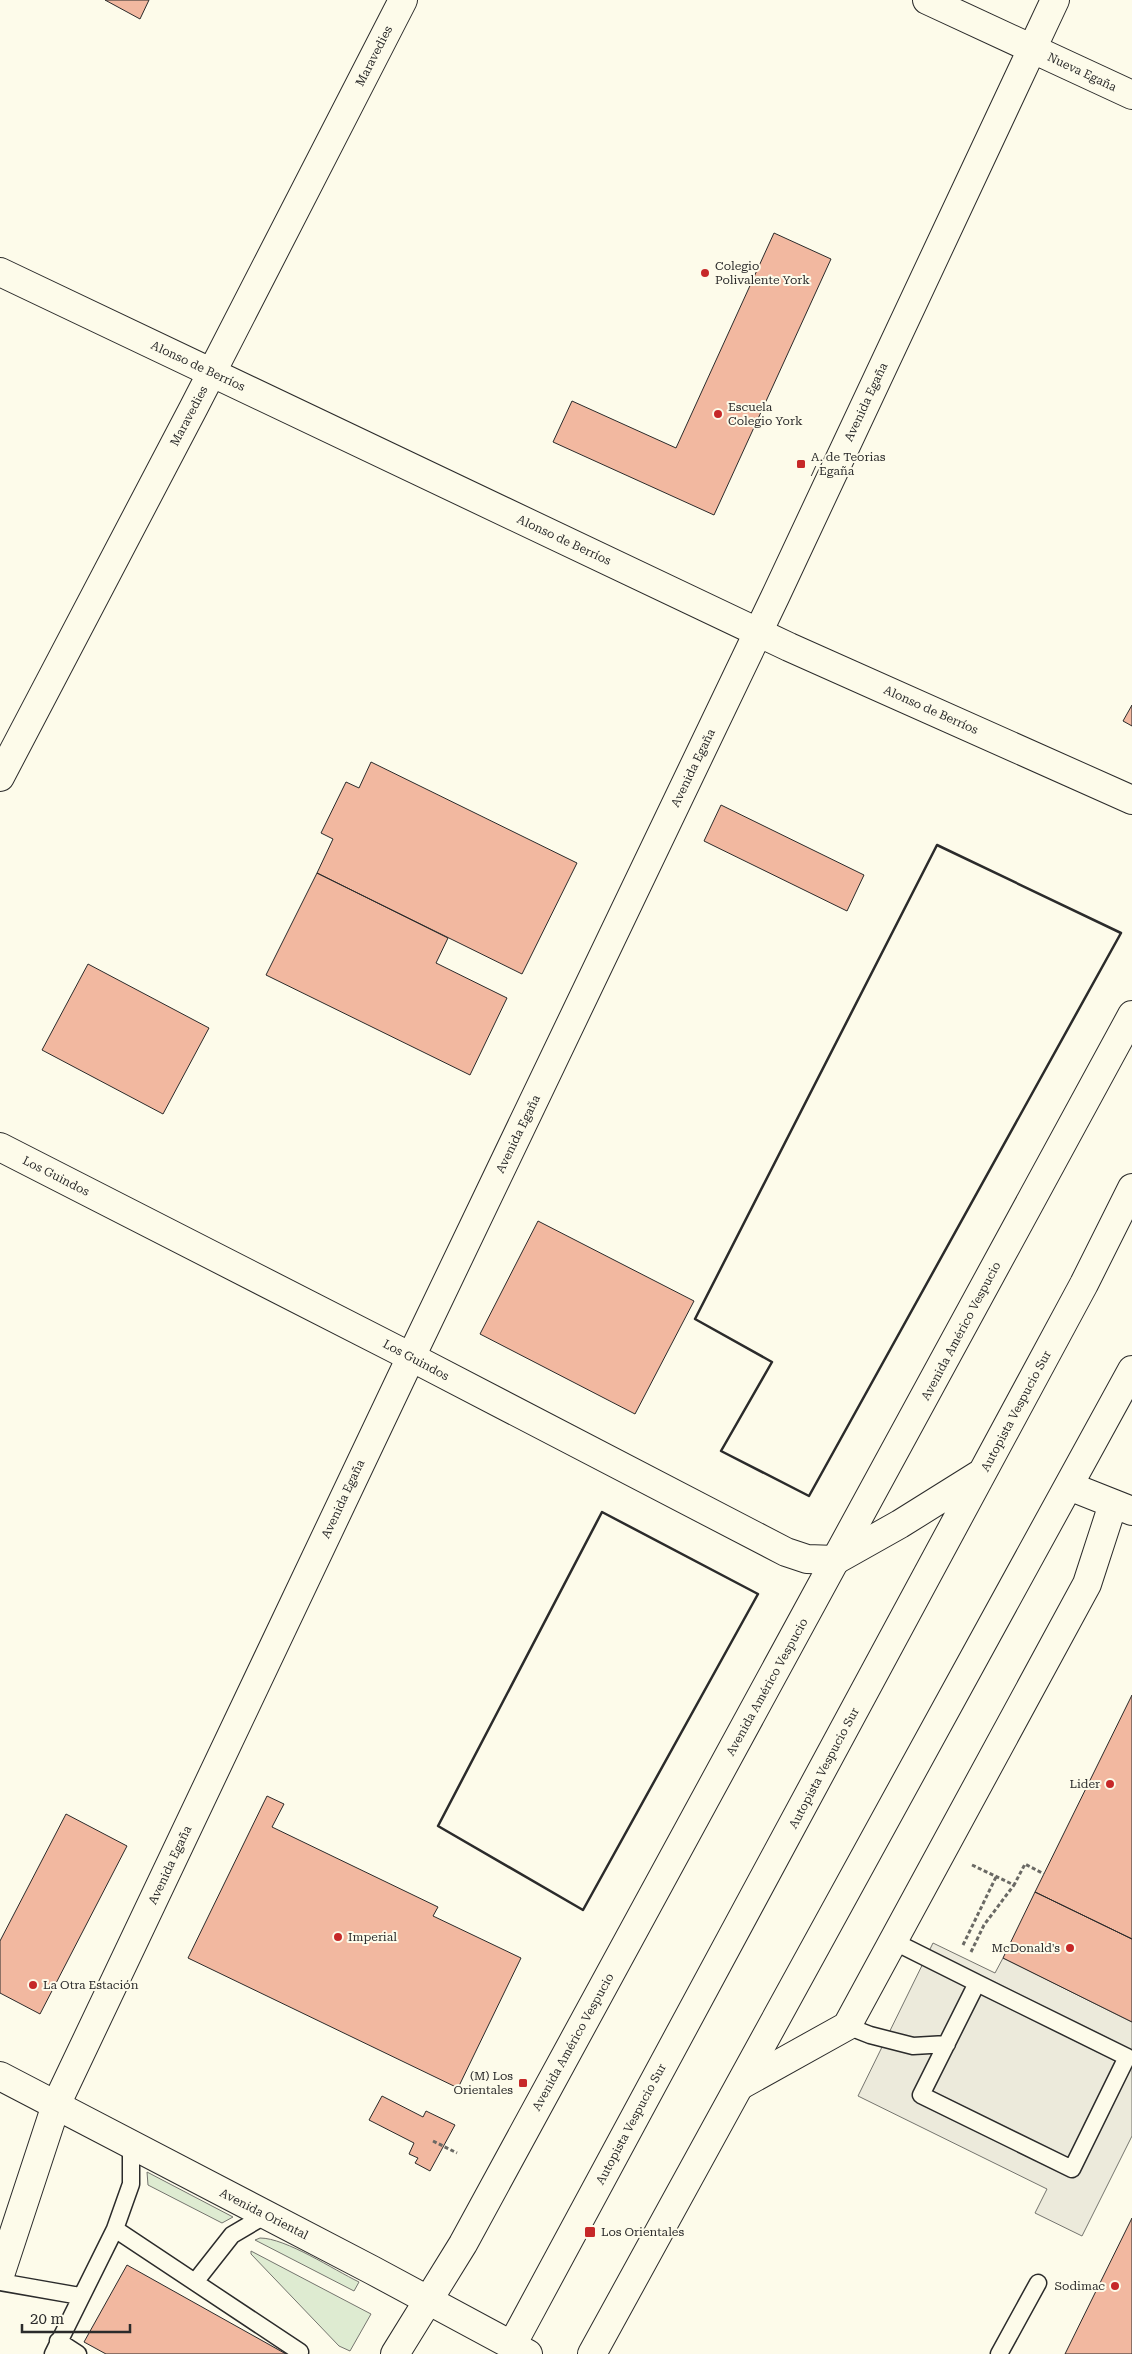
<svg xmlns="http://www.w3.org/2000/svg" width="1132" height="2354" viewBox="0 0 1132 2354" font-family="'Roboto Serif',serif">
	<rect width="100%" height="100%" fill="#fdfbea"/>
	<path fill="#deebd1" stroke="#74746e" d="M147,2172L233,2217L222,2223L148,2185Z
		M260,2238C286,2238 334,2270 359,2282L354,2291L255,2240Z
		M251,2251L371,2314L350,2351L339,2346L251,2254Z"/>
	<path fill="#eceadb" stroke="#74746e" d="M933,1943L995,1973L1003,1958L1132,2022V2136L1082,2236L1035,2213L1047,2189L858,2096Z"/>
	<path fill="#f2b8a0" stroke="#2b2b2b" d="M105,0H149L140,19Z
		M774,233L831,259L714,515L553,442L572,401L676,448Z
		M1132,705V726L1123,721Z
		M371,762L577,863L522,974L317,873L333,839L321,833L346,782L359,788Z
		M721,805L864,875L847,911L704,841Z
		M317,873L448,938L436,963L507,998L470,1075L266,975Z
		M88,964L209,1028L163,1114L42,1050Z
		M538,1221L694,1301L635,1414L480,1334Z
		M1132,1695V1939L1035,1892Z
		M267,1796L284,1804L272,1827L438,1907L433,1916L521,1958L458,2088L188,1958Z
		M66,1814L127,1846L40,2014L0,1993V1941Z
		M1035,1892L1132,1939V2022L1003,1958Z
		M382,2096L423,2117L426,2111L455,2125L430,2171L415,2163L418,2158L409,2154L414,2143L369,2120Z
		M1132,2218V2354H1065Z
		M127,2265L286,2354H106L84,2342Z"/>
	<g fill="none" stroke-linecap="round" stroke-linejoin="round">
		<defs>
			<path id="service" d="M893,1941L977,1983
				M977,1983L1127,2057L1072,2169L921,2095Z
				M847,2026L870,2035L913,2046L947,2044
				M115,2229L131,2184V2145
				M0,2282L80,2296
				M195,2282L232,2235L266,2215
				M58,2341L78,2354
				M53,2354L115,2229L300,2352L299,2354
				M999,2354L1038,2283"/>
			<path id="minor" d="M927,0L1132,95
				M0,272L789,647L1132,800
				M0,777L194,407L403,0
				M0,1147L411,1357L775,597L1055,0
				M1069,1486L1132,1511
				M741,2085L847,2026L1087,1584L1113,1504"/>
			<path id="tertiary" d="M0,2275L56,2105L411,1357L786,1552L807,1559L836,1560"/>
			<path id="secondary" d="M0,2076L372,2270L528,2354"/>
			<path id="primary" d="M395,2354L463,2244L1132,1015
				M592,2354L1132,1370"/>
			<path id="motorway" d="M836,1560L900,1524L980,1474
				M512,2345L1084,1284L1132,1188"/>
		</defs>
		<use href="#service" stroke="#2b2b2b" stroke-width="19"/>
		<use href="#minor" stroke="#2b2b2b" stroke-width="30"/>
		<use href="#tertiary" stroke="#2b2b2b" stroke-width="30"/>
		<use href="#secondary" stroke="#2b2b2b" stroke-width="30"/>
		<use href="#primary" stroke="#2b2b2b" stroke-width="30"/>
		<use href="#motorway" stroke="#2b2b2b" stroke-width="30"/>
		<path stroke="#6a6964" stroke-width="3" stroke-dasharray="4 2.5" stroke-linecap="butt" d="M972,1865L1014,1885L1025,1864L1044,1874
			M963,1945L996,1877
			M971,1952L984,1925L1014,1885
			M433,2141L457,2153"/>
		<use href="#service" stroke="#fdfbea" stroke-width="16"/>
		<use href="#minor" stroke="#fdfbea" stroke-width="28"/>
		<use href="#tertiary" stroke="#fdfbea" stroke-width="28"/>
		<use href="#secondary" stroke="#fdfbea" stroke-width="28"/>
		<use href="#primary" stroke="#fdfbea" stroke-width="28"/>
		<use href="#motorway" stroke="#fdfbea" stroke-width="28"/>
		<path stroke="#2b2b2b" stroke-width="2.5" d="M937,845L1121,933L809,1496L721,1451L772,1362L695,1319Z
			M602,1512L758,1594L583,1910L438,1826Z"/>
	</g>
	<g fill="#c62828" stroke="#fdfbea" stroke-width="2">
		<circle cx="705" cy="273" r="5"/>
		<circle cx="718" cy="414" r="5"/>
		<rect x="796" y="459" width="10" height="10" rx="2.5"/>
		<circle cx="1110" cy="1784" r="5"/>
		<circle cx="338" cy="1937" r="5"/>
		<circle cx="1070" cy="1948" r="5"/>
		<circle cx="33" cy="1985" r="5"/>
		<rect x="518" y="2078" width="10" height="10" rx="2.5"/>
		<rect x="584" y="2226" width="12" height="12" rx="2.5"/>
		<circle cx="1115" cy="2286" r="5"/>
	</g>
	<g text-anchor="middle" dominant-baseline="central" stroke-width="4" stroke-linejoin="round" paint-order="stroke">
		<g font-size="12" fill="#2b2b2b" stroke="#fdfbea">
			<text transform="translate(374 56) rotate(-63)">Maravedies</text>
			<text transform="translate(1082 72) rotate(25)">Nueva Egaña</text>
			<text transform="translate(198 366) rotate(25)">Alonso de Berríos</text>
			<text transform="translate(866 402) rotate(-65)">Avenida Egaña</text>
			<text transform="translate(189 416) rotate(-62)">Maravedies</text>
			<text transform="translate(564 540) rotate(25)">Alonso de Berríos</text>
			<text transform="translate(931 710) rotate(24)">Alonso de Berríos</text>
			<text transform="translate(693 768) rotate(-64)">Avenida Egaña</text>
			<text transform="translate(518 1134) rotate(-64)">Avenida Egaña</text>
			<text transform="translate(56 1176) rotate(27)">Los Guindos</text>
			<text transform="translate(961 1331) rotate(-62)">Avenida Américo Vespucio</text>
			<text transform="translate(416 1360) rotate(28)">Los Guindos</text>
			<text transform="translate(1016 1411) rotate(-62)">Autopista Vespucio Sur</text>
			<text transform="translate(343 1499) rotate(-65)">Avenida Egaña</text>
			<text transform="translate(767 1687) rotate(-61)">Avenida Américo Vespucio</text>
			<text transform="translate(824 1768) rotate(-62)">Autopista Vespucio Sur</text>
			<text transform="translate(170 1865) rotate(-65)">Avenida Egaña</text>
			<text transform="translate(573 2042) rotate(-61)">Avenida Américo Vespucio</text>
			<text transform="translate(631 2124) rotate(-62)">Autopista Vespucio Sur</text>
			<text transform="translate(264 2214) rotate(27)">Avenida Oriental</text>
		</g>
		<g font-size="12" fill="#2b2b2b" stroke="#fdfbea" text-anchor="start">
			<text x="715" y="266">Colegio<tspan x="715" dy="14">Polivalente York</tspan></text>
			<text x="728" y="407">Escuela<tspan x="728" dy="14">Colegio York</tspan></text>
			<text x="811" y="457">A. de Teorias<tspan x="811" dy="14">/ Egaña</tspan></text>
			<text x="1100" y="1784" text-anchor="end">Lider</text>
			<text x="348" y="1937">Imperial</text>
			<text x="1060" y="1948" text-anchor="end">McDonald's</text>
			<text x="43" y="1985">La Otra Estación</text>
			<text x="513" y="2076" text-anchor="end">(M) Los<tspan x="513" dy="14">Orientales</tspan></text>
			<text x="601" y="2232">Los Orientales</text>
			<text x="1105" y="2286" text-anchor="end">Sodimac</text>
		</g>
	</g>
	<path d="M22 2324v8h108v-8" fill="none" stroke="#2b2b2b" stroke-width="2.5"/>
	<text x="30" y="2324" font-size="15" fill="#2b2b2b" stroke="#fdfbea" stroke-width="4" paint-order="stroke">20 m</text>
</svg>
